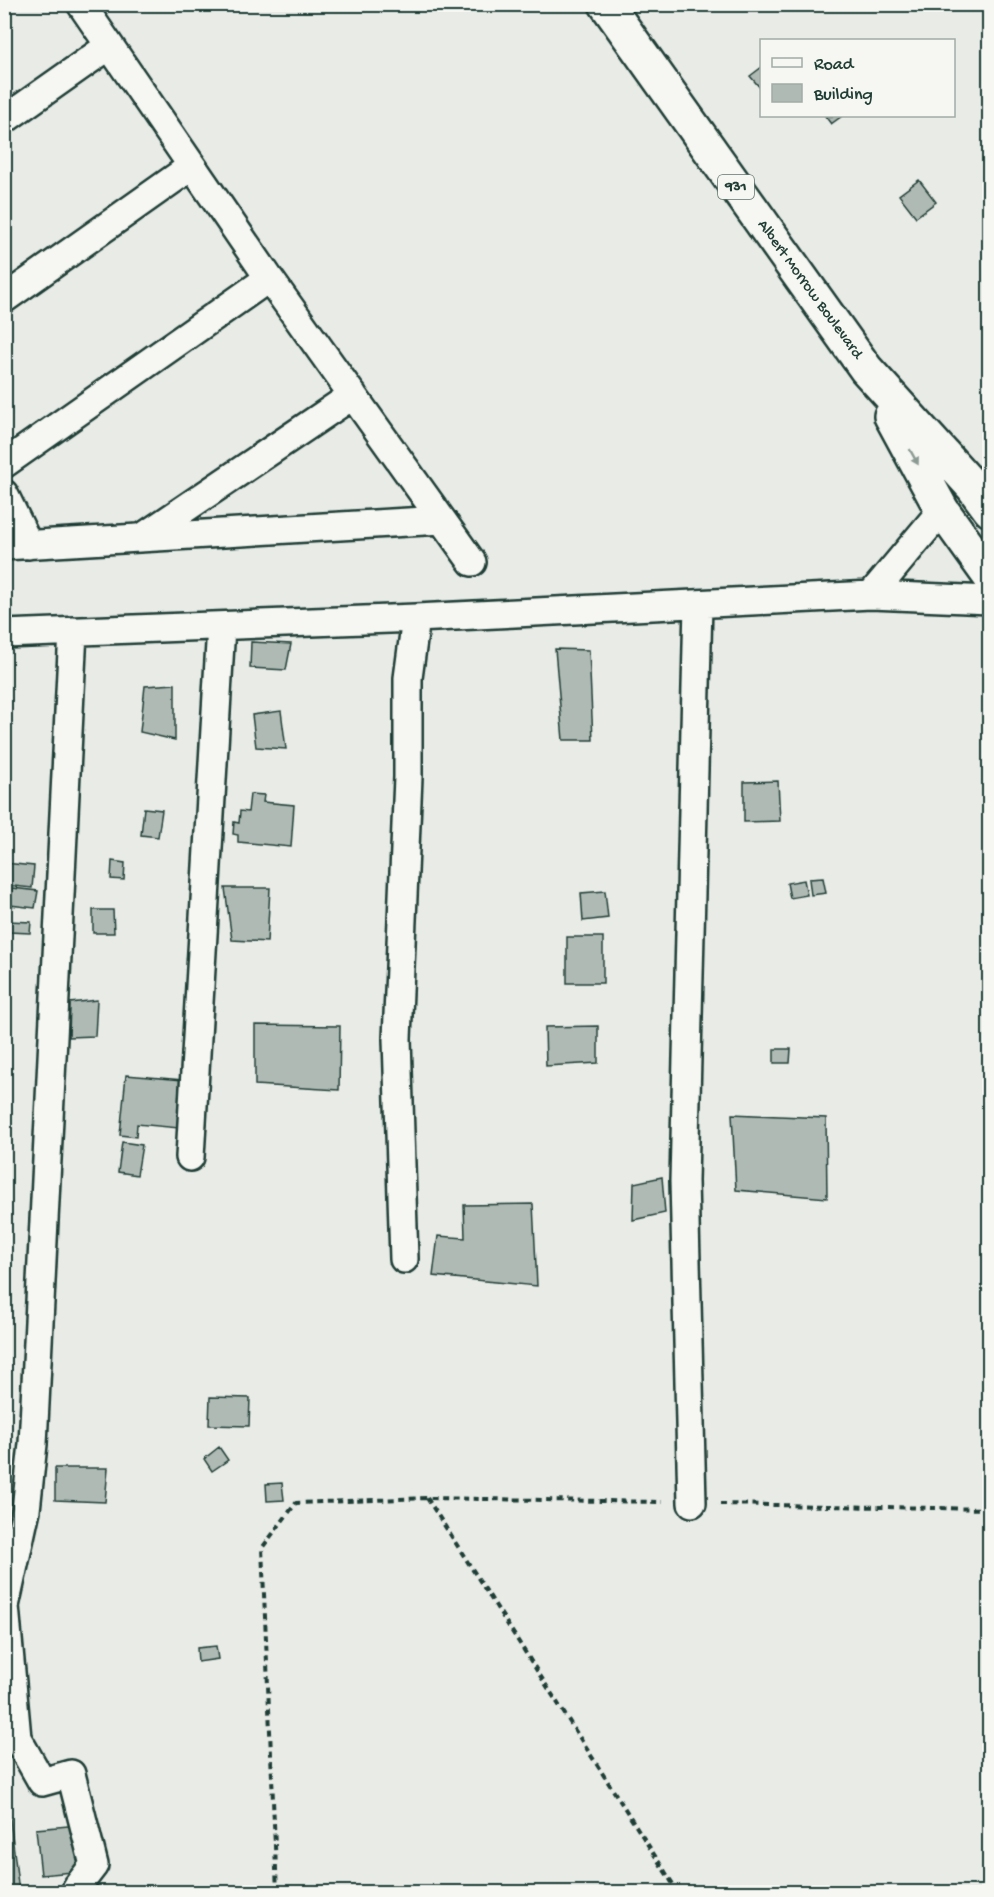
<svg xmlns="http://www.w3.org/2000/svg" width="994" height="1897" viewBox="0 0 994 1897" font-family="'Gochi Hand',sans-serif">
	<rect width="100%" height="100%" fill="#e9ebe7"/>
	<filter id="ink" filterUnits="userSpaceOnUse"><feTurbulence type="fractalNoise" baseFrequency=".0167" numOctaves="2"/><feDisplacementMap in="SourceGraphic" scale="12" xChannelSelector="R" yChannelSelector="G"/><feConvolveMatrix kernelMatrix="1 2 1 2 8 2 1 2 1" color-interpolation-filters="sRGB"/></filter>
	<g filter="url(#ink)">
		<path fill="#b0bab5" stroke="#1f3d34" stroke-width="1.5" d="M762,67V90L750,76Z
			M825,116H842L831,124Z
			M919,180L936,202L916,217L899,195Z
			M251,642L291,644L286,670L250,668Z
			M555,649L589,650L593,740H563Z
			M175,684V740L140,732L145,686Z
			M281,711L286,749L256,747L252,715Z
			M778,781L780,821L744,822V782Z
			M250,794L264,795L263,802L294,805L291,847L238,842V835L233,834L234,822L239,823L240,811L248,812Z
			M144,808L162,810L158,837L141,835Z
			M112,861L125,863L124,880L111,879Z
			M4,863L34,866L32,888L5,885L4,888Z
			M823,878L826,893L811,895L809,879Z
			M804,880L807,895L790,898L787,883Z
			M12,888L38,891L35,908L10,905Z
			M225,888H270L267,942L232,940Z
			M605,891L608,918L583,921L581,893Z
			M93,910H113L114,933H93Z
			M8,921L31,922L30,933L8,932Z
			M567,937H603V983H567Z
			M97,1000L95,1036L69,1037L70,1003Z
			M255,1025L340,1026L339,1090L255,1085Z
			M598,1026V1063L546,1066L545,1027Z
			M774,1049H791L790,1063H774Z
			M126,1075L183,1080L179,1128L137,1124L136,1137L120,1135Z
			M732,1114L826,1118L827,1198L736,1190Z
			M122,1142L142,1145L137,1175L118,1172Z
			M662,1177L665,1213L633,1220L634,1183Z
			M533,1204L537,1286L433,1276L438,1236L465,1238L464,1205Z
			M210,1397L250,1398L249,1426L209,1425Z
			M219,1447L228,1460L212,1471L204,1459Z
			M55,1468H108L105,1502L55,1500Z
			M282,1483L284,1500L267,1501L266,1484Z
			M216,1646L218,1659L198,1662L197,1648Z
			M8,1802L19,1892H4V1803Z
			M79,1825L83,1871L41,1875L36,1829Z"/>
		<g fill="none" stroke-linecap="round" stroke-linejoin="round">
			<defs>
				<path id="minor" d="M81,4L269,278L472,562
					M4,120L109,46
					M4,299L192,166
					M4,464L269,278
					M4,494L29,545
					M143,537L353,395
					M4,546L442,520
					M871,595L942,510
					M73,631L33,1444L26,1510L5,1606L17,1738L42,1782L71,1774L94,1865L77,1887
					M4,634L416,618L871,595L990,600
					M190,1157L221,626
					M404,1259L397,1039L408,777V678L416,618
					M692,1503L684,1181L698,604"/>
				<path id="trunk" d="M606,4L866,369L973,487L990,510
					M891,416L942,510L990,577"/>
			</defs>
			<use href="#minor" stroke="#1f3d34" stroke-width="32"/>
			<use href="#trunk" stroke="#1f3d34" stroke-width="38"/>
			<path stroke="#1f3d34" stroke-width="4" stroke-dasharray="6 4.5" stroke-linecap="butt" d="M427,1498L678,1892
				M720,1504L990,1509
				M277,1892L262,1548L296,1503L427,1498L662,1502"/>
			<use href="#minor" stroke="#f6f6f2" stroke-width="27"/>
			<use href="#trunk" stroke="#f6f6f2" stroke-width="33"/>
		</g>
		<defs><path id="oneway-solid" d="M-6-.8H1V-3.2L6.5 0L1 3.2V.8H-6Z" transform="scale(1.5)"/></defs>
		<use fill="#8a9a93" href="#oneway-solid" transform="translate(914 457) rotate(61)"/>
	</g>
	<g text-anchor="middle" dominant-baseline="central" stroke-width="4.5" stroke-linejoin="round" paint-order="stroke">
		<rect fill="#f6f6f2" stroke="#60746d" stroke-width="1.5" x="718" y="175" width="36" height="24" rx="4.5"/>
		<g font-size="15" font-weight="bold" fill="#1f3d34">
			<text x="736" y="187">931</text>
		</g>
		<g font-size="16" fill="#1f3d34" stroke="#f6f6f2">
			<text transform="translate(809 290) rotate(54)">Albert Morrow Boulevard</text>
		</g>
	</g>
	<rect width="994" height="1897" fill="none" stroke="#f6f6f2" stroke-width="24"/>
	<rect x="12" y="12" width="970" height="1873" fill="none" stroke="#1f3d34" stroke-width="2" filter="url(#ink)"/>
	<rect x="760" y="39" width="195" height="78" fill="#f6f6f2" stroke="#a0aca6" stroke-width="1.5"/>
	<rect x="772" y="58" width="30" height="9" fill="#f6f6f2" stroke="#a0aca6" stroke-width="1.5"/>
	<text x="814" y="69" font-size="18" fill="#1f3d34">Road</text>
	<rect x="772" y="84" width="30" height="18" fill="#b0bab5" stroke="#a0aca6" stroke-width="1.5"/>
	<text x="814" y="99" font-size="18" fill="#1f3d34">Building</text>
</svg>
